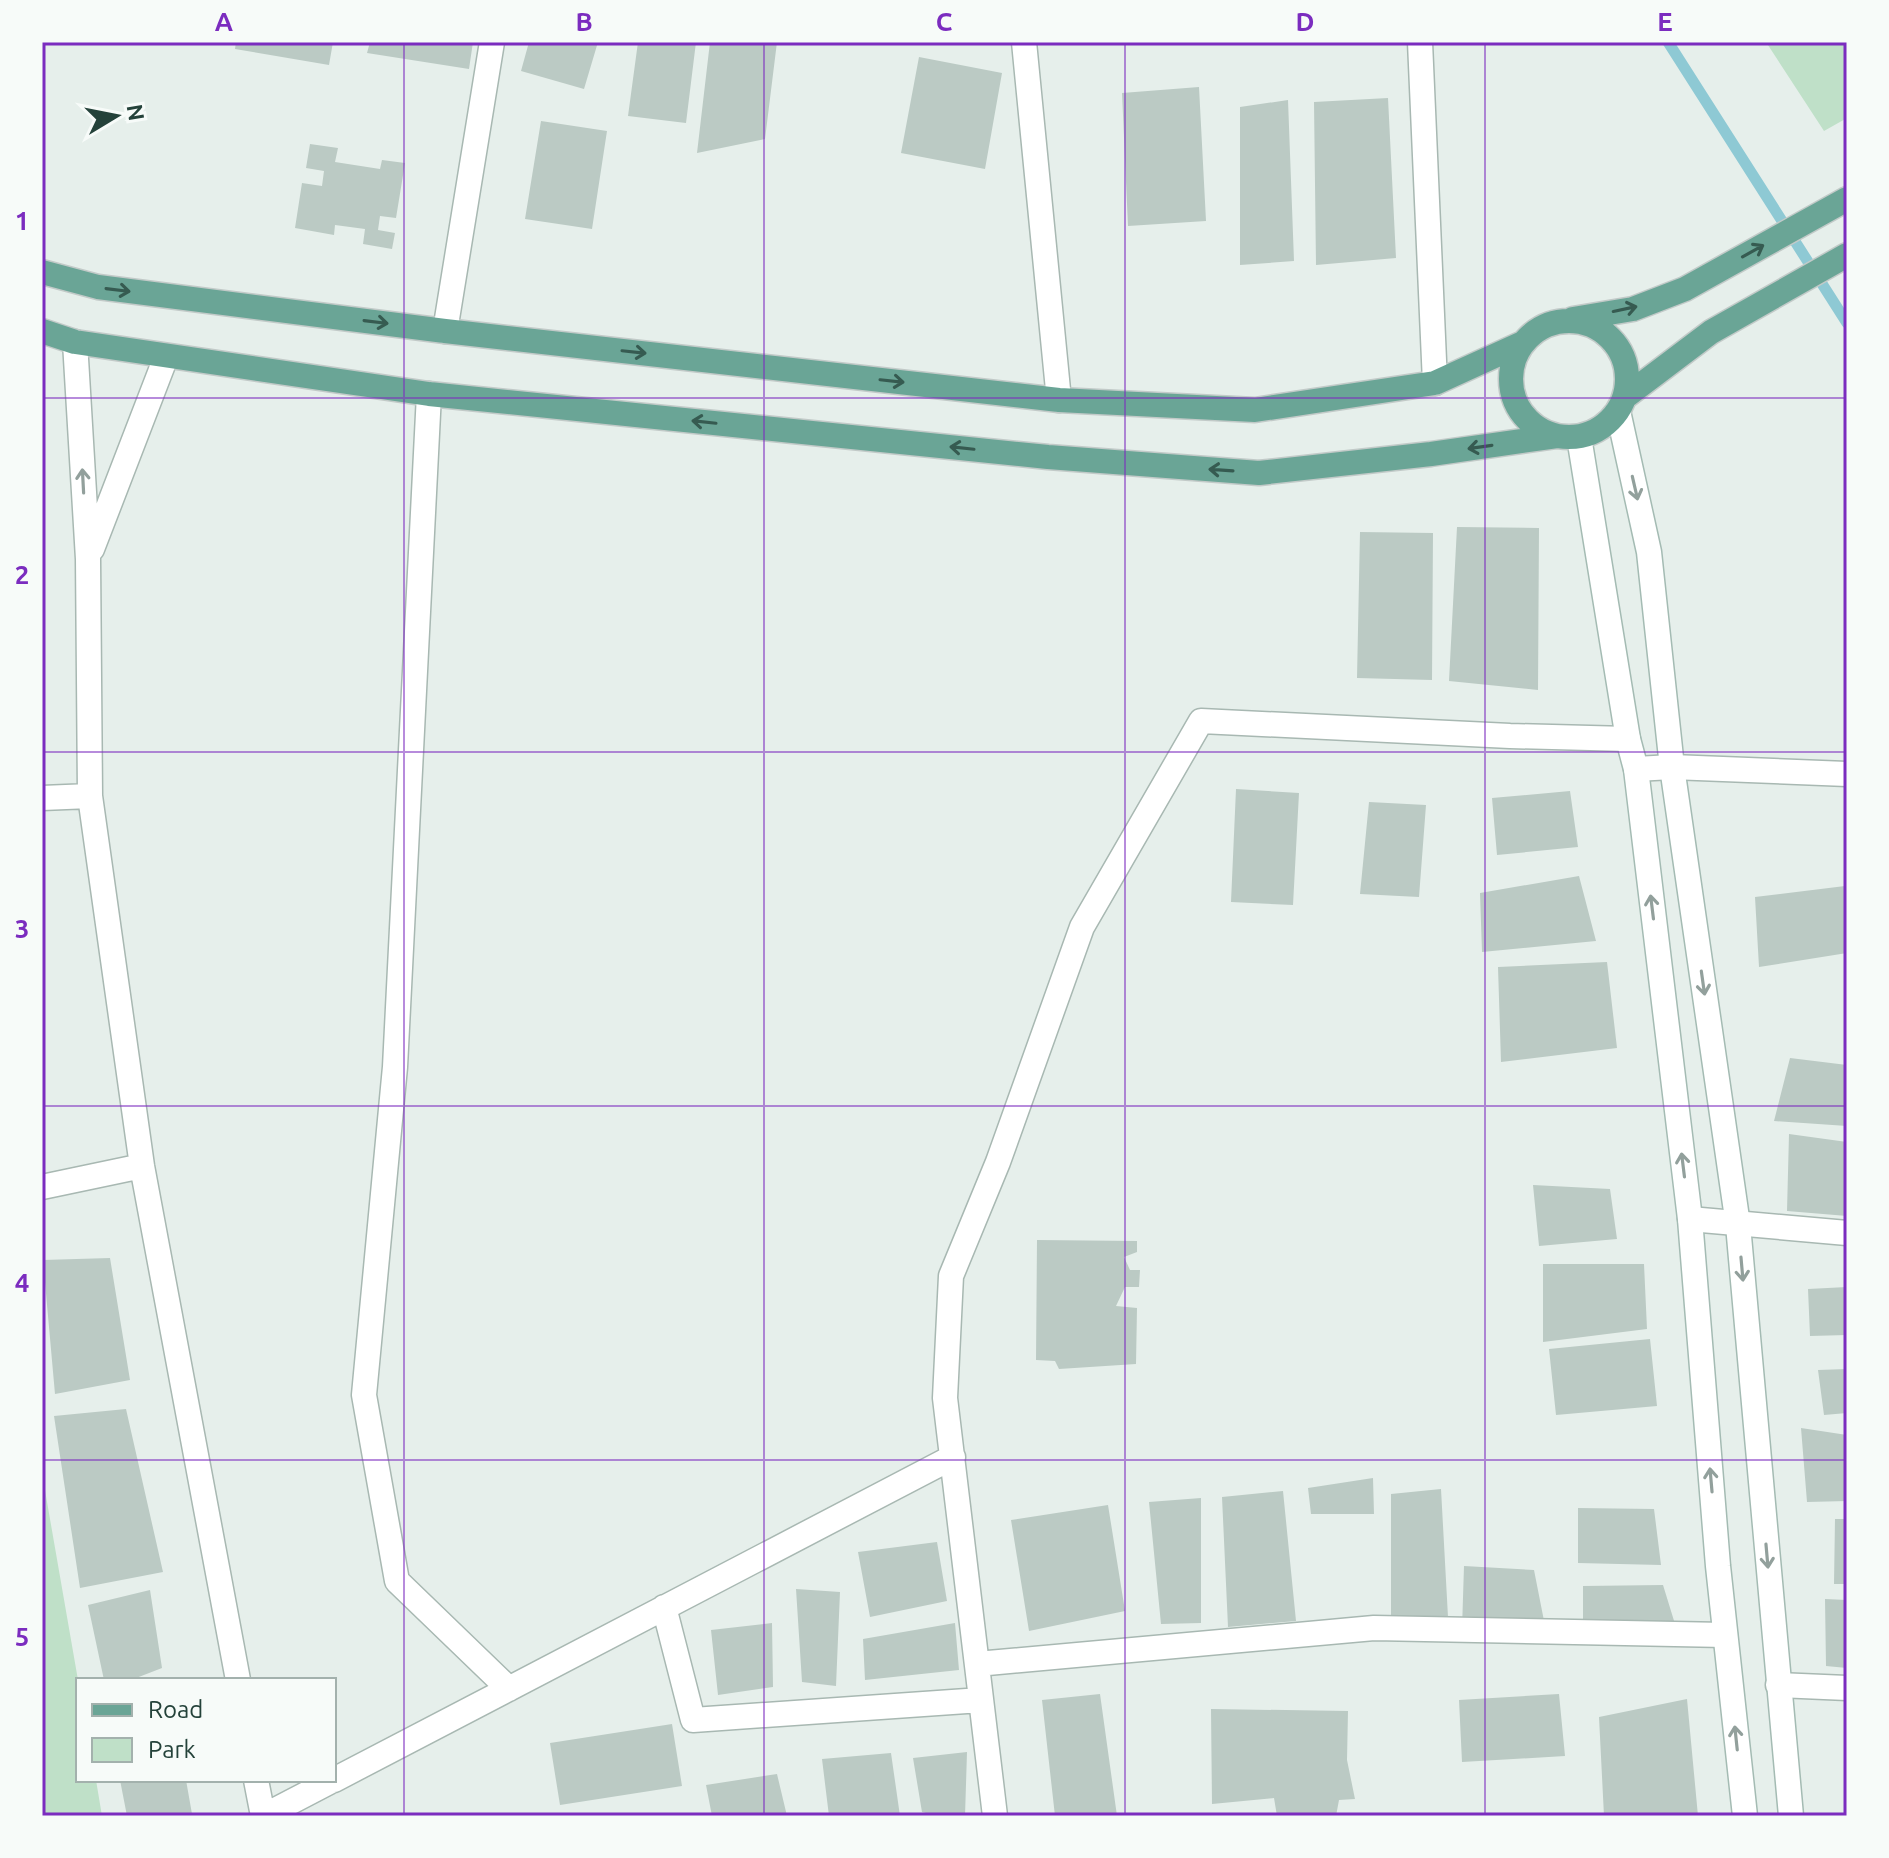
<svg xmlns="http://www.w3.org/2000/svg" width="1889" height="1858" viewBox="0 0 1889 1858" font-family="Ubuntu,sans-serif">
	<rect width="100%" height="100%" fill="#e6efeb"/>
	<path fill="#bfe0c8" d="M1766,42H1847V118L1824,131Z
		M42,1473L78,1680V1780H96L102,1816H42Z"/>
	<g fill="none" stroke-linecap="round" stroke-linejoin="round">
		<path stroke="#8ec9d4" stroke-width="11" d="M1668,42L1847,323"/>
	</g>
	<path fill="#bbcac4" d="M236,42H333L329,65L235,49Z
		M370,42H473L469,69L367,53Z
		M529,42H598L584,89L521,71Z
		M638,42H696L686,123L628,116Z
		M710,42H777L765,139L697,153Z
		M919,57L1002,73L985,169L901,153Z
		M1199,87L1206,221L1128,226L1122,93Z
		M1388,98L1396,258L1316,265L1314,102Z
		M1288,100L1294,261L1240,265V107Z
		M541,121L607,131L592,229L525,219Z
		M310,144L338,148L335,162L380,169L382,160L405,163L396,218L380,216L378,230L395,233L392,249L363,244L365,229L335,225L334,235L295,228L302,183L322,186L324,171L306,168Z
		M1457,527L1539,528L1538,690L1449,681Z
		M1360,532L1433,533L1432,680L1357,678Z
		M1236,789L1299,793L1293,905L1231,902Z
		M1570,791L1578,847L1497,855L1492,798Z
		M1369,802L1426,805L1419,897L1360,894Z
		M1579,876L1596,941L1482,952L1480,893Z
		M1845,886L1847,953L1759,967L1755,897Z
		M1607,962L1617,1048L1501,1062L1498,967Z
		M1790,1058L1847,1065V1126L1774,1121Z
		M1789,1134L1847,1142V1216L1787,1211Z
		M1533,1185L1610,1189L1617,1239L1539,1246Z
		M1037,1240L1137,1241V1252L1124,1257L1130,1270H1140L1139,1287H1125L1116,1306L1137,1308L1136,1364L1059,1369L1055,1361L1036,1360Z
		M110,1258L130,1380L55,1394L43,1260Z
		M1543,1264H1644L1647,1329L1543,1342Z
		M1847,1287V1335L1810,1336L1808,1289Z
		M1650,1339L1657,1406L1556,1415L1549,1349Z
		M1847,1369V1413L1824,1415L1818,1370Z
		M126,1409L163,1572L80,1588L54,1416Z
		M1801,1428L1847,1435V1501L1807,1502Z
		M1373,1478L1374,1514H1311L1308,1488Z
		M1441,1489L1448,1617L1391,1616V1494Z
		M1283,1491L1296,1621L1228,1627L1222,1497Z
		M1201,1498V1623L1161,1624L1149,1502Z
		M1108,1505L1125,1611L1029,1631L1011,1520Z
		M1578,1508L1654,1509L1661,1565L1578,1563Z
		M1835,1519H1847V1584H1834Z
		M937,1542L947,1601L870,1617L858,1552Z
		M1464,1566L1534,1570L1546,1631L1462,1629Z
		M1663,1585L1675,1624L1583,1623V1586Z
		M796,1589L840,1592L836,1686L802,1682Z
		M150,1590L162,1668L131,1680H104L88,1605Z
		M1825,1599L1847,1600V1668L1826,1666Z
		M772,1623L773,1687L718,1695L711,1630Z
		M955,1623L959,1670L865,1680L863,1639Z
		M1100,1694L1117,1816H1055L1042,1700Z
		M1559,1694L1565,1756L1462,1762L1459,1700Z
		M1687,1699L1698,1816H1604L1599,1717Z
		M1211,1709L1348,1711L1347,1760L1355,1799L1339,1800L1336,1816H1277L1274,1798L1212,1804Z
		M672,1724L682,1786L560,1805L550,1743Z
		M967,1752L965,1816H938L922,1812L913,1758Z
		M891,1753L900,1816H829L822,1759Z
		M777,1774L787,1816H712L706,1785Z
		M120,1780H186L192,1814L127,1816Z"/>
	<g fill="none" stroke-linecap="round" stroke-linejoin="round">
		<defs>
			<path id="street" d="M1024,42L1059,400
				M1420,42L1435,383
				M445,331L492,42
				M75,342L88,559L90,796L142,1166L238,1680
				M429,394L395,1067L364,1395L397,1581L509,1689
				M92,549L166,357
				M1636,769L1672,767L1847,774
				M42,798L90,796
				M42,1187L142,1166
				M1690,1219L1847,1233
				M664,1607L693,1720L981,1700
				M977,1664L1374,1628L1725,1635
				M1778,1685L1847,1688
				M256,1780L263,1816
				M334,1780L953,1457
				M264,1816L333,1780
				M995,1816L945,1398L951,1276L998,1162L1082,927L1201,721L1510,736L1628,739"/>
			<path id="secondary" d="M1618,411L1649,552L1672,767L1738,1225L1791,1816
				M1579,437L1628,739L1636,769L1690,1219L1718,1566L1745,1816"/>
			<path id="primary" d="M42,272L98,287L445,331L1059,400L1255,410L1435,383L1523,343
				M1573,319L1633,309L1685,289L1847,199
				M1511 379a58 58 0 1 1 116 0a58 58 0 1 1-116 0Z
				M42,331L75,342L429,394L1048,457L1259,473L1431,454L1557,436
				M1625,397L1711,332L1847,255"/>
		</defs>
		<use href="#street" stroke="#a8b8b2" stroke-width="27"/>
		<use href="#secondary" stroke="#a4bbb3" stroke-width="27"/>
		<use href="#primary" stroke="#c2cac8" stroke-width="27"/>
		<use href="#street" stroke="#fff" stroke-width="24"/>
		<use href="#secondary" stroke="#fff" stroke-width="24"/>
		<use href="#primary" stroke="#6aa596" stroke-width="24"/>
	</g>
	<defs><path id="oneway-shaft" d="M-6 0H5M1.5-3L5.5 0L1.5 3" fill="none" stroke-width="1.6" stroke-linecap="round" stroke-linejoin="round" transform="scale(2)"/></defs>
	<g stroke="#365b51">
		<use href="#oneway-shaft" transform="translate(1753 251) rotate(-29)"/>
		<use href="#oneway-shaft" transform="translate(118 290) rotate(7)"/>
		<use href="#oneway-shaft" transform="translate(1625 309) rotate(-12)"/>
		<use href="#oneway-shaft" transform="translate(376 322) rotate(7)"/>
		<use href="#oneway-shaft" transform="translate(634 352) rotate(6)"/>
		<use href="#oneway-shaft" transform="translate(892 381) rotate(6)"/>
		<use href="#oneway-shaft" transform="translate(704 422) rotate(-174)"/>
		<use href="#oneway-shaft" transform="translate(1480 447) rotate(172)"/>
		<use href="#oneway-shaft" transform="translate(962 448) rotate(-174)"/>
		<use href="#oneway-shaft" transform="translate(1221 470) rotate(-176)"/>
	</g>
	<g stroke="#92a09c">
		<use href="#oneway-shaft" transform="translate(83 481) rotate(-93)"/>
		<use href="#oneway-shaft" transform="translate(1635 488) rotate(77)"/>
		<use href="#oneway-shaft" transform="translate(1652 907) rotate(-97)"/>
		<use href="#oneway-shaft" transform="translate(1703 983) rotate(82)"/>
		<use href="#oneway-shaft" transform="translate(1683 1165) rotate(-97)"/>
		<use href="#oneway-shaft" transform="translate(1742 1269) rotate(85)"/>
		<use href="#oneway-shaft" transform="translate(1711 1480) rotate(-95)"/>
		<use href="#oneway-shaft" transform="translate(1767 1556) rotate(85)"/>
		<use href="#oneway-shaft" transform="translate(1736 1738) rotate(-96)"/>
	</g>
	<path fill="none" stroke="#7b2cbf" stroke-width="2" stroke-opacity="0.55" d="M404,42V1816M764,42V1816M1125,42V1816M1485,42V1816M42,398H1847M42,752H1847M42,1106H1847M42,1460H1847"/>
	<rect width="1889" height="1858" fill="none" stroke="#f7fbf9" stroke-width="88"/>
	<rect x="76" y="1678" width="260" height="104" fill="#f7fbf9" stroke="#a3b1ad" stroke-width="2"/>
	<rect x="92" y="1704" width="40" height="12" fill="#6aa596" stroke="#a3b1ad" stroke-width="2"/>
	<text x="148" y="1718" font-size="24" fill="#24423a">Road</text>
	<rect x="92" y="1738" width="40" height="24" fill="#bfe0c8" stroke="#a3b1ad" stroke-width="2"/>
	<text x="148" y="1758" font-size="24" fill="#24423a">Park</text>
	<g transform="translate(116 116) rotate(80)" stroke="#f7fbf9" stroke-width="6" paint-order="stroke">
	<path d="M0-6L14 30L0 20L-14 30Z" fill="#24423a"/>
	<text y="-12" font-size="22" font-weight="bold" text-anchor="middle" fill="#24423a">N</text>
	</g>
	<rect x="44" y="44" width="1801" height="1770" fill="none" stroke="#7b2cbf" stroke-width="3"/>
	<g font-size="26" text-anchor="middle" font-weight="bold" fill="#7b2cbf">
		<text x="224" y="31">A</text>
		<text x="584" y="31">B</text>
		<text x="944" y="31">C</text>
		<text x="1305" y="31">D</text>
		<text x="1665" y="31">E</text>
		<text x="22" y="230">1</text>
		<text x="22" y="584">2</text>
		<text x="22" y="938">3</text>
		<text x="22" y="1292">4</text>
		<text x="22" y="1646">5</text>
	</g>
</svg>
